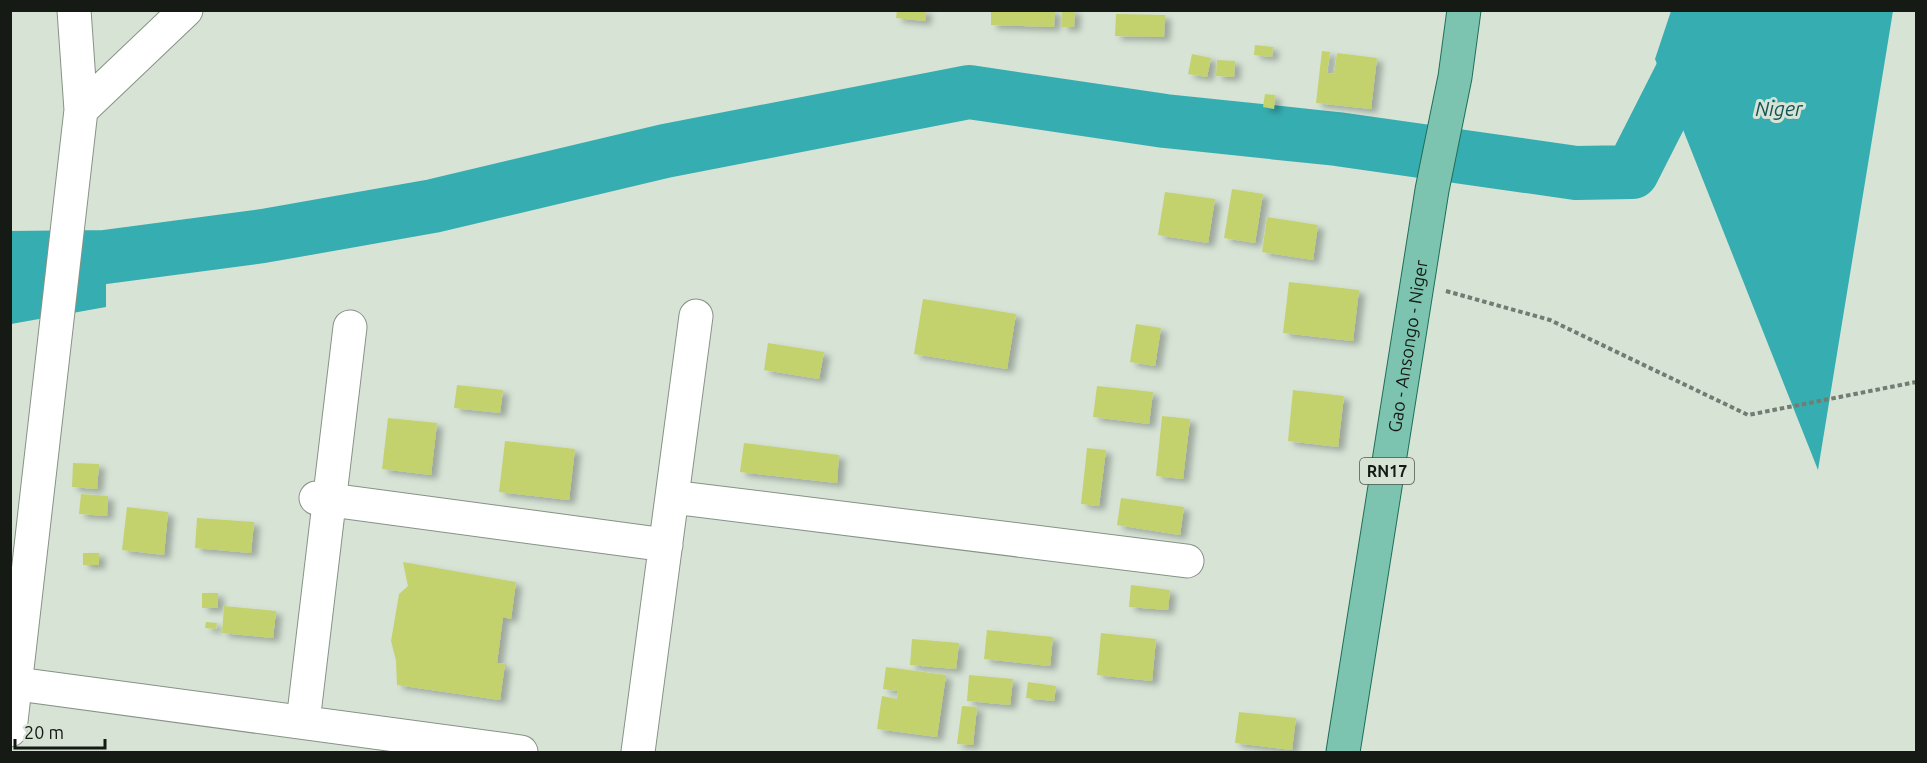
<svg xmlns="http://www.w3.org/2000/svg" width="1927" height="763" viewBox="0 0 1927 763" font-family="Ubuntu,sans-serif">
	<defs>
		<filter id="shadow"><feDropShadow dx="6" dy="4" stdDeviation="3" flood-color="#0004"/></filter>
	</defs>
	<rect width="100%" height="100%" fill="#d6e3d5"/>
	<path fill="#36adb0" d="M1671,11H1893L1818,470L1655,59Z
		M106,235V307L11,324V241Z"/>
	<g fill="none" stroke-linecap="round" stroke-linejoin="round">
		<path stroke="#36adb0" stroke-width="54" d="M10,258L105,257L263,236L433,206L665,151L969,92L1165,121L1337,139L1576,173L1632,172L1707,24L1716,10"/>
	</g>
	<path fill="#c3d26d" filter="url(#shadow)" d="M897,10H926L925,21L896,18Z
		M991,10H1055L1054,27L991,25Z
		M1062,10H1075L1074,27H1062Z
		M1116,14L1165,15L1164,37L1115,36Z
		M1255,45L1273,47L1272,57L1254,55Z
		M1322,51L1330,52L1327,73L1334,74L1337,53L1377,58L1371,109L1316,103Z
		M1192,54L1211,58L1207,77L1188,74Z
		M1217,60L1235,61L1234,77L1216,76Z
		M1265,94L1275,95L1274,109L1263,107Z
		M1232,189L1263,194L1255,243L1224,238Z
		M1165,192L1215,199L1208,243L1158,235Z
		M1267,217L1318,225L1313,260L1262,252Z
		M1289,282L1359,290L1353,341L1283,333Z
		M923,299L1016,314L1007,369L914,354Z
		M1136,324L1161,328L1155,366L1130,362Z
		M768,343L824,352L819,379L764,370Z
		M457,385L503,390L500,413L454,408Z
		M1097,386L1153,392L1149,424L1093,417Z
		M1293,390L1344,396L1338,447L1288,441Z
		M1162,416L1190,419L1183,479L1156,476Z
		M388,418L437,423L431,475L382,469Z
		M505,441L575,449L569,500L499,492Z
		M744,443L839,455L837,483L740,472Z
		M1087,448L1106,450L1099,506L1081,504Z
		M73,463L99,464L97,489L72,487Z
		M81,494L108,496L107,516L79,514Z
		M1121,498L1184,507L1180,535L1117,525Z
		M127,507L168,512L164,555L122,550Z
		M197,518L254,522L251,553L195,548Z
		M83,553H99V565H83Z
		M403,562L516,582L511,619L503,617L497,663L505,664L500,700L397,685L396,660L391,641L399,594L408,586Z
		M1131,585L1170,590L1168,610L1129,607Z
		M202,593H218V608H202Z
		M224,606L276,611L273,638L222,633Z
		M206,622L217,623L216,629L205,628Z
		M987,630L1053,637L1050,666L984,659Z
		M1101,633L1156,639L1152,681L1097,675Z
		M912,639L959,643L956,669L910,665Z
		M886,667L946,675L937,737L877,729L882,696L897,699L898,691L883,689Z
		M969,675L1013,679L1010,705L967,701Z
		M1028,682L1056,686L1054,701L1026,698Z
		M962,706L977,707L973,745L957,744Z
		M1239,712L1296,718L1292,750L1235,743Z"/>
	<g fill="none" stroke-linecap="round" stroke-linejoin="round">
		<defs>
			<path id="street" d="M74,10L81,110
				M672,497L1187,561
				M316,498L666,545
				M10,683L521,752
				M303,722L350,327
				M10,730L81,110L186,10
				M638,752L696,316"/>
			<g id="primary">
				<path id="s1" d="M1343,752L1432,190L1455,77L1464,10"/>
			</g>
		</defs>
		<use href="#street" stroke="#869285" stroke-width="35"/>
		<use href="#primary" stroke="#1f6e58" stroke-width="35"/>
		<path stroke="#737c73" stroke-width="4" stroke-dasharray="4.5 3" stroke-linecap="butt" d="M1446,291L1550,320L1748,415L1916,382"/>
		<use href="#street" stroke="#fff" stroke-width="33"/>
		<use href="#primary" stroke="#7cc4b0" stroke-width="33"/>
	</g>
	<g text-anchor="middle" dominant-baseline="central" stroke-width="6" stroke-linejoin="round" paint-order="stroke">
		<rect fill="#d6e3d5" stroke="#4f564f" stroke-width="1.5" x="1360" y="458" width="54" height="26" rx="4.5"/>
		<g font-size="16" font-weight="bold" fill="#151a15">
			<text x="1387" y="471">RN17</text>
		</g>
		<g font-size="18" fill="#151a15" stroke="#d6e3d5">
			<text stroke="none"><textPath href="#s1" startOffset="411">Gao - Ansongo - Niger</textPath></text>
		</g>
		<g font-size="20" font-style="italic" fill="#115455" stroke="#d6e3d5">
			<text x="1779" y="108">Niger</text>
		</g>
	</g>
	<rect width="1927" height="763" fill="none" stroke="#151a15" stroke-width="24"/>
	<path d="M15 739v9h90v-9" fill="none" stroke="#151a15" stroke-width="3"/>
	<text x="24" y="739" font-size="18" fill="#151a15" stroke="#d6e3d5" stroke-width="4.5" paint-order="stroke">20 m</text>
</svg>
